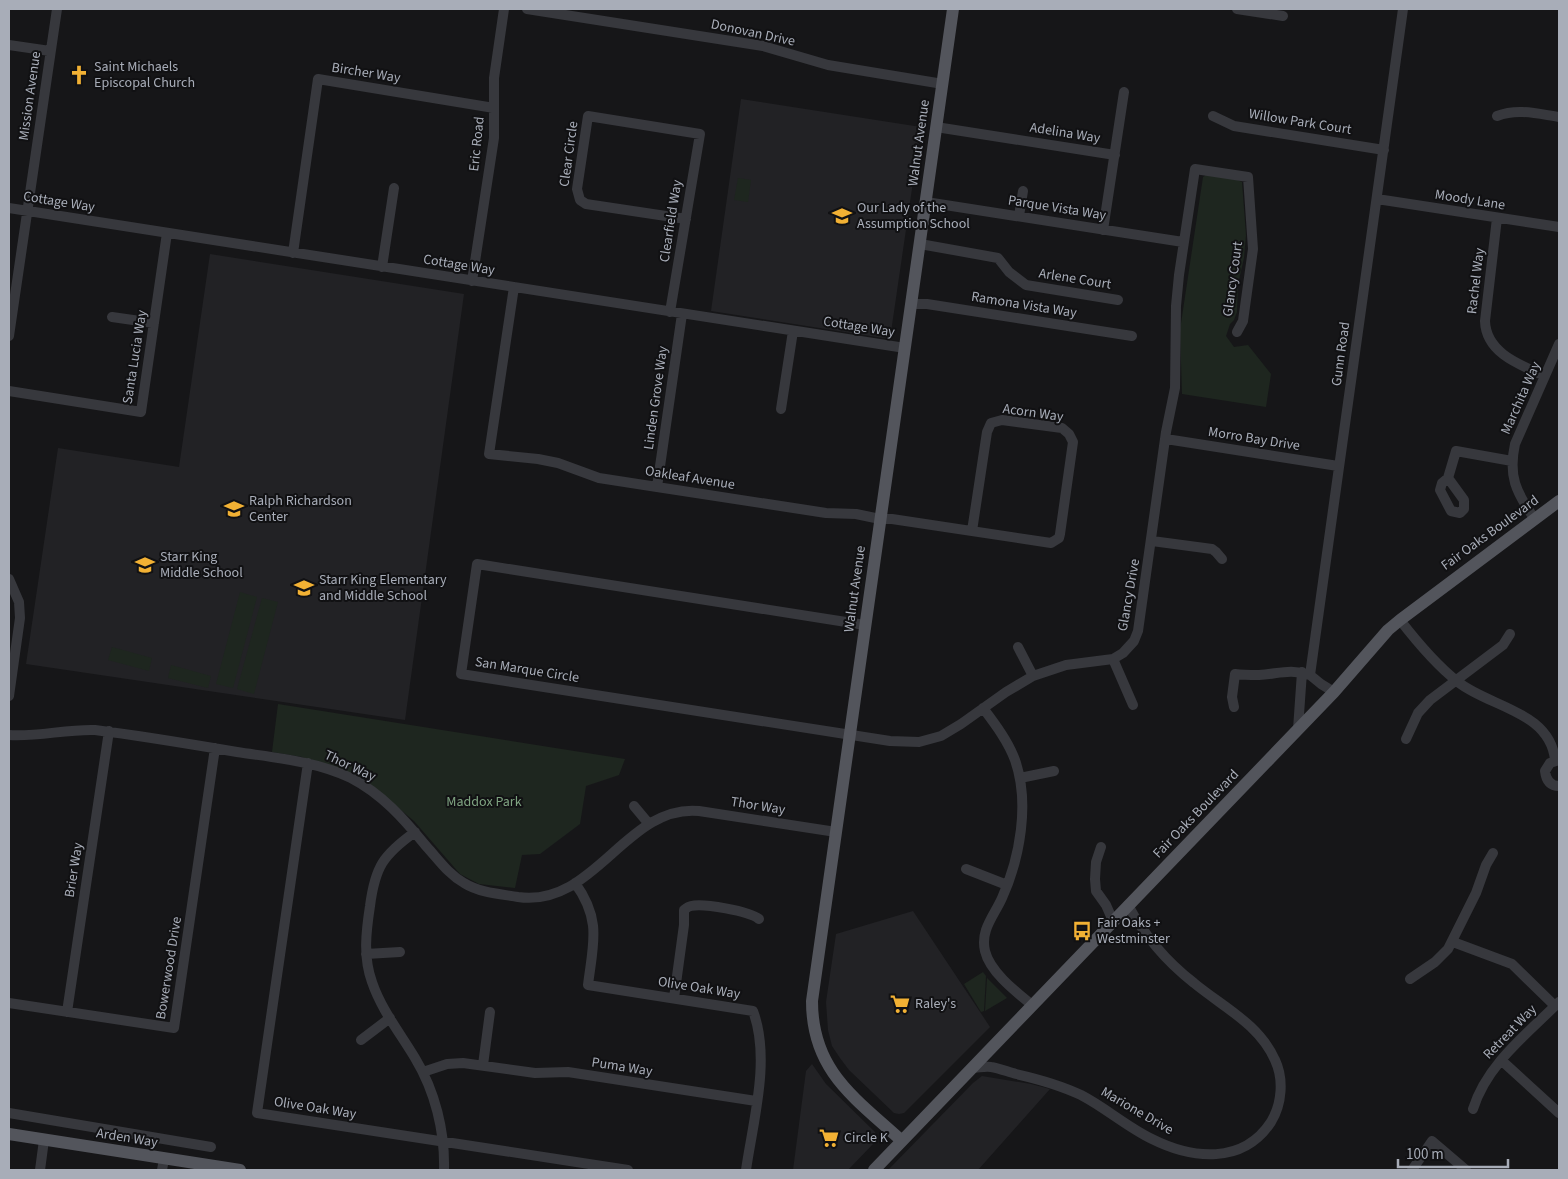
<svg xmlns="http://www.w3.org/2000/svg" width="1568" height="1179" viewBox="0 0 1568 1179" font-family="'Source Sans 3',sans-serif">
	<rect width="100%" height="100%" fill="#161618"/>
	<path fill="#222225" d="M741,99L921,127L890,339L711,311Z
		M210,254L464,294L405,720L26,664L58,448L179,467Z
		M913,911L990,1027L904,1113L899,1114L894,1113L849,1070L840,1058L832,1046L828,1030L826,1002L836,934Z
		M812,1064L826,1084L875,1132L876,1135L874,1143L848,1170H793L806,1071Z
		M982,1076L1031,1084L1050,1089L978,1170H888L973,1083Z"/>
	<path fill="#1e261f" d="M1206,175L1233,178L1242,182L1246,235L1244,258L1238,284L1237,312L1234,320L1230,324L1226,336L1234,347L1248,345L1271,374L1266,407L1182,394L1180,330L1203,177Z
		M738,178L751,180L748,202L734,200Z
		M240,592L257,597L233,688L216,684Z
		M262,598L278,602L254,694L237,689Z
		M112,647L152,658L149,671L108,660Z
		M171,665L211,676L208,688L168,678Z
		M278,704L625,759L619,775L586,786L580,824L540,854L522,855L515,888L479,884L460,874L414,821L364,779L327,765L302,757L272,752Z
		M983,972L986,976L984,1011L981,1012L964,984Z
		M987,978L1007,998L985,1011Z"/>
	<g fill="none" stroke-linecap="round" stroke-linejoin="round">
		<path stroke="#37383d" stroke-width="10" d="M527,9L763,46L828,65L943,84
			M1237,9L1283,16
			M9,45L50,51
			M1213,116L1234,126L1384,150
			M1497,116C1518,108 1538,114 1559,117
			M936,127L1115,155
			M1377,199L1559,227
			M926,202L1183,242
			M9,208L905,348
			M1019,216L1023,191
			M1497,218L1485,321C1486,353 1520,365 1545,376
			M1103,230L1124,92
			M920,244L998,258L1009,272L1026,285L1118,300
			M293,253L318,79L494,108
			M382,267L394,188
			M472,281L494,138V78L504,9
			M514,287L489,454L538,459L558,463L599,478L657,487L826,513L856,514L880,519H892L1051,543L1059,538L1060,534L1073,442L1069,434L1062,428L1002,420L991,423L987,432L972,531
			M911,304H927L1132,336
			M670,312L700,134L588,116L577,189L580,200L586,204L686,219
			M112,317L154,323
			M9,336L57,9
			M9,391L141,412L167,233
			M781,409L793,331
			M1166,439L1338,466
			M1448,478L1464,500V509L1460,513L1451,511L1440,490L1442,483Z
			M1448,478L1456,451L1512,461
			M657,487L682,314
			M1534,518C1516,492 1508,476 1515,444L1559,344
			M1152,541L1212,549L1216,552L1222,559
			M9,579L19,602L20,618L9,696
			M1400,620C1417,642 1435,664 1458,682C1489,707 1550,711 1555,760
			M865,625L477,564L461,674L890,741L919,742L941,736L961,724L1006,692L1033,676L1066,665L1113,659L1123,653L1134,641L1138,631L1166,432L1175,388L1176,306L1179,275L1195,169L1248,177L1253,249L1243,321L1237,332
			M1018,647L1033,676
			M1113,659L1133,705
			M1334,692L1321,684L1310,675L1403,9
			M1234,707L1232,697L1235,674C1243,675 1251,675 1259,675C1278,674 1290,668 1310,675
			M983,708C995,724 1008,741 1015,760C1030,803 1020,858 1002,898C994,916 980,930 985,951C990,972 1016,992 1032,1005
			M1298,729L1302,672
			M9,735C38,737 66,729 95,730C143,736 190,744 237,752C276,758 315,761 351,778C382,794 404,819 426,846C438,859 448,874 464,883C480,893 500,894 518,897C595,908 626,804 699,811L836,832
			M1406,739L1418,713L1430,700L1503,645L1510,634
			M1559,760L1550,763L1545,771C1546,780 1550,786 1559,786
			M308,763L257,1113L628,1170
			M1020,778L1054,771
			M634,806L649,824
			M415,832C383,855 375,867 370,906C366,932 363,957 372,982C381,1009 400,1033 415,1058C435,1091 445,1131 444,1170
			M1101,847L1096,862L1095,879L1096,891L1106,905L1113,921
			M966,869L1007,885
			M575,883C602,920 593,944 588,985L753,1011C771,1059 753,1121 746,1170
			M1453,942L1512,964L1555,1006
			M366,954L400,952
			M1410,979L1435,962L1448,949L1476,893L1486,865L1493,853
			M674,998L684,925V910C687,908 687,907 691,906C703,903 749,911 759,919
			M9,1003L174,1028L215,748
			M67,1012L109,731
			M361,1040L390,1018
			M1501,1060L1559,1113
			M483,1065L490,1012
			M972,1068C978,1068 985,1066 991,1067C999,1068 1008,1072 1016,1074C1038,1079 1060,1085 1081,1095C1106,1108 1127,1127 1152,1139C1192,1159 1243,1165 1271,1122C1282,1104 1284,1079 1275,1060C1259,1024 1223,1007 1194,983C1167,962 1144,935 1128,905
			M423,1072L447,1064L463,1063L535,1073L568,1072L756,1101
			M1473,1109C1487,1064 1527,1034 1559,1002
			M9,1113L211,1147
			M40,1170L44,1140
			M162,1170L164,1159
			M1412,1170L1432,1141L1466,1170"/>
		<path stroke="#53555c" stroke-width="12" d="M9,1134L240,1170
			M902,1141C855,1098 812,1071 812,1001L953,9
			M874,1170L1334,692L1388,630L1400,620L1559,501"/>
	</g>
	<defs>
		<symbol id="church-bare" viewBox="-9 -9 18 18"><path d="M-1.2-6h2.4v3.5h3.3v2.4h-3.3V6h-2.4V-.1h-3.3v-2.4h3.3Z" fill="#f2b134" stroke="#111113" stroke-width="2.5" paint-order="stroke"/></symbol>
		<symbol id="school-bare" viewBox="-9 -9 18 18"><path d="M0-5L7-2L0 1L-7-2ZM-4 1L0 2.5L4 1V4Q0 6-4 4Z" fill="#f2b134" stroke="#111113" stroke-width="2.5" paint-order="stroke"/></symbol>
		<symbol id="bus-bare" viewBox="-9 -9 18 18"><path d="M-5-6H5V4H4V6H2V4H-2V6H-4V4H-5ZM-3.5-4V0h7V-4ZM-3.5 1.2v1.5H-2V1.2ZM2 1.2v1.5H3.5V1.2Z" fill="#f2b134" stroke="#111113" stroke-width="2.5" paint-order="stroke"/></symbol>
		<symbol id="supermarket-bare" viewBox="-9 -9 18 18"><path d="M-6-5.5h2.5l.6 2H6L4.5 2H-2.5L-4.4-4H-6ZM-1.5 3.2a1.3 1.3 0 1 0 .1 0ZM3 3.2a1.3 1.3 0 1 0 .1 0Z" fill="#f2b134" stroke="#111113" stroke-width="2.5" paint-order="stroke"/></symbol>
	</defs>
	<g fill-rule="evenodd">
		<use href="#church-bare" x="65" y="61" width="28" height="28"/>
		<use href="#school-bare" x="828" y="202" width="28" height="28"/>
		<use href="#school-bare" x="220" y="495" width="28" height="28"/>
		<use href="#school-bare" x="131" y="551" width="28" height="28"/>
		<use href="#school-bare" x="290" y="574" width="28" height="28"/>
		<use href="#bus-bare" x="1068" y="917" width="28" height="28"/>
		<use href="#supermarket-bare" x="886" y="990" width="28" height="28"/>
		<use href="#supermarket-bare" x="815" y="1124" width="28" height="28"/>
	</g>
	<g text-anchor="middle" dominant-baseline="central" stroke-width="4" stroke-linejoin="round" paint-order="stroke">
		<g font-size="14" fill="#a8adb8" stroke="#111113">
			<text transform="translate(753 33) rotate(12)">Donovan Drive</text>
			<text transform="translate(366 73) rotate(9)">Bircher Way</text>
			<text transform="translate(30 96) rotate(-82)">Mission Avenue</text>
			<text transform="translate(1300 122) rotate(9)">Willow Park Court</text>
			<text transform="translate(1065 133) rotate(9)">Adelina Way</text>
			<text transform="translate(919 143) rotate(-82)">Walnut Avenue</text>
			<text transform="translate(477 144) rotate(-84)">Eric Road</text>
			<text transform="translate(569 154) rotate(-82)">Clear Circle</text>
			<text transform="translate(1470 200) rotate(9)">Moody Lane</text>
			<text transform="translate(59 202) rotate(9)">Cottage Way</text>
			<text transform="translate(1057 208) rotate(9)">Parque Vista Way</text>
			<text transform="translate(671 221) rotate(-81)">Clearfield Way</text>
			<text transform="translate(459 265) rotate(9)">Cottage Way</text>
			<text transform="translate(1075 279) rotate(9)">Arlene Court</text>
			<text transform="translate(1233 279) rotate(-82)">Glancy Court</text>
			<text transform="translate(1476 281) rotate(-83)">Rachel Way</text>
			<text transform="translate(1024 305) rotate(9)">Ramona Vista Way</text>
			<text transform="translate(859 327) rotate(9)">Cottage Way</text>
			<text transform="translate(1341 354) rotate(-82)">Gunn Road</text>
			<text transform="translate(135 357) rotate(-81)">Santa Lucia Way</text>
			<text transform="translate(656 398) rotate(-82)">Linden Grove Way</text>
			<text transform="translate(1521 398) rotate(-66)">Marchita Way</text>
			<text transform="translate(1033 413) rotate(8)">Acorn Way</text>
			<text transform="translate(1254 439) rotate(9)">Morro Bay Drive</text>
			<text transform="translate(690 478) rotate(9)">Oakleaf Avenue</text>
			<text transform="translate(1490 533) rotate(-36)">Fair Oaks Boulevard</text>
			<text transform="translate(855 589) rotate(-82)">Walnut Avenue</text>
			<text transform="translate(1129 595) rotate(-80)">Glancy Drive</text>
			<text transform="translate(527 670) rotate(9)">San Marque Circle</text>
			<text transform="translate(350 766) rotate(25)">Thor Way</text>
			<text transform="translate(758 806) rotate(9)">Thor Way</text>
			<text transform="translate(1196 814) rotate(-46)">Fair Oaks Boulevard</text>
			<text transform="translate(74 870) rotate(-81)">Brier Way</text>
			<text transform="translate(169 968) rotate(-81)">Bowerwood Drive</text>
			<text transform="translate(699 988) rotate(9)">Olive Oak Way</text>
			<text transform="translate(1510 1032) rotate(-46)">Retreat Way</text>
			<text transform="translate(622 1067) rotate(9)">Puma Way</text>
			<text transform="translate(315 1108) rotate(9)">Olive Oak Way</text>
			<text transform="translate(1137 1111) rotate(30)">Marione Drive</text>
			<text transform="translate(127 1138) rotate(9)">Arden Way</text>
		</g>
		<g font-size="14" fill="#a8adb8" stroke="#111113" text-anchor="start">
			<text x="94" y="67">Saint Michaels<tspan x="94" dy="16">Episcopal Church</tspan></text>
			<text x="857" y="208">Our Lady of the<tspan x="857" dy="16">Assumption School</tspan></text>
			<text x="249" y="501">Ralph Richardson<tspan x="249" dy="16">Center</tspan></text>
			<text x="160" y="557">Starr King<tspan x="160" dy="16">Middle School</tspan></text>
			<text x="319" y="580">Starr King Elementary<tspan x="319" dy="16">and Middle School</tspan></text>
			<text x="1097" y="923">Fair Oaks +<tspan x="1097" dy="16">Westminster</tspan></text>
			<text x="915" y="1004">Raley's</text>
			<text x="844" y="1138">Circle K</text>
		</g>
		<g font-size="14" fill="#7fa381" stroke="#111113">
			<text x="484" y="802">Maddox Park</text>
		</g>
	</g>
	<rect width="1568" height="1179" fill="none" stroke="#a8adb8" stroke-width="20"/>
	<path d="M1398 1159v8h110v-8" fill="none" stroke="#a8adb8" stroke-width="2.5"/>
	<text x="1406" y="1159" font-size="15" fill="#a8adb8" stroke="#111113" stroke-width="4" paint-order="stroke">100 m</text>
</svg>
